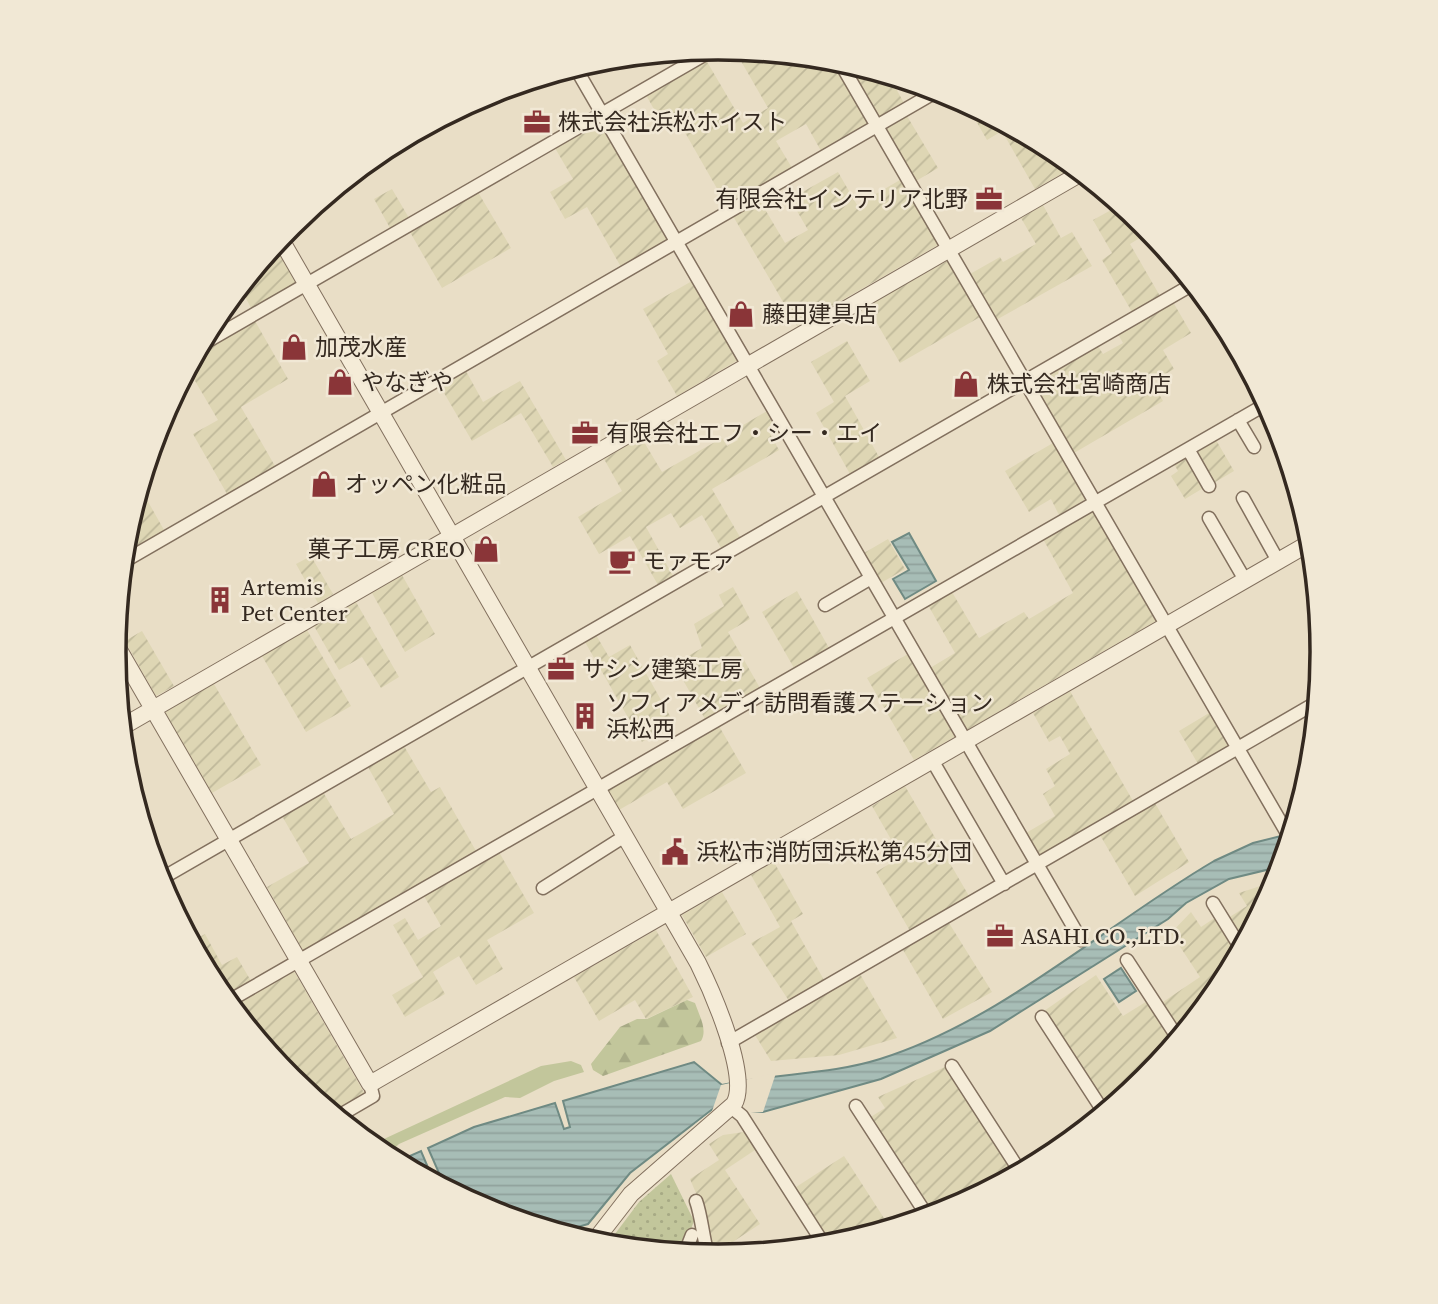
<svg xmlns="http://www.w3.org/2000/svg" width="1438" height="1304" viewBox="0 0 1438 1304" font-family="'Source Serif 4','Noto Sans JP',serif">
	<defs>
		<pattern id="farmland-furrows" width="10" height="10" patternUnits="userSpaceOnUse" patternTransform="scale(1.75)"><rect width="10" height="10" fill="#ded6b4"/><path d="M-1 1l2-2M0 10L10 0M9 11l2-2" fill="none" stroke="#bfb89a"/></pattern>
		<pattern id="forest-firs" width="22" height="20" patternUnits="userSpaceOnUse" patternTransform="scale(1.75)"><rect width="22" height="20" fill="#c2c69b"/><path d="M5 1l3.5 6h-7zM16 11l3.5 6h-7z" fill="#a7aa85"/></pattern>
		<pattern id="park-dots" width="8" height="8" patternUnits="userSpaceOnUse" patternTransform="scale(1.75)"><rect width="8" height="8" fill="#c2c69b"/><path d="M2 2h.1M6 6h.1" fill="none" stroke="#a7aa85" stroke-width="1.8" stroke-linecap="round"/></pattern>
		<pattern id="water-rules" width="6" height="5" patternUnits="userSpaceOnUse" patternTransform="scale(1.75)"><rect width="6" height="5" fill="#a7bdb6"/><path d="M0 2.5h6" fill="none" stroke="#90a29c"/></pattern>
	</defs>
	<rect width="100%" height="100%" fill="#e9dec6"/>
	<path fill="url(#farmland-furrows)" d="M734,49L830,58L868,124L821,151L806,124L776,141L792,168L727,206L679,122L665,129L646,95L706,60L743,123L768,108Z
		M847,62L888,74L904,103L879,117Z
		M964,100L1055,149L1075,166L1035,189L1002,131L987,140Z
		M907,116L938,168L916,181L885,128Z
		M600,122L668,240L621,267L587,207L565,219L550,192L573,179L555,148Z
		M838,172L857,205L900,180L938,245L797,326L733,216L760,201L785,243L808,230L790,199Z
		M392,189L409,218L390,228L374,199Z
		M478,192L511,248L442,288L410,232Z
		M1122,204L1147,225L1190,278L1181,283L1151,231L1130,244L1160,296L1132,312L1102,260L1112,253L1093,220Z
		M1043,205L1061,238L1072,232L1092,266L996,320L970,274L1000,257L1003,262L1036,244L1021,218Z
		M274,245L296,283L251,308L240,287Z
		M947,261L980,317L900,363L867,306Z
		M692,281L738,360L677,396L657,361L668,354L643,309Z
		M1173,302L1191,333L1163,350L1174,369L1152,382L1163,401L1074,453L1038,392L1055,383L1050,374L1098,346L1103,354L1123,343L1118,334Z
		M255,321L288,379L241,407L275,466L227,494L193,434L218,420L188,369L195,355Z
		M847,341L870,381L845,396L879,457L850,474L816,413L834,402L811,362Z
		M466,371L483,402L520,381L566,460L553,467L521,413L472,441L440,386Z
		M767,411L778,429L770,434L779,450L712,489L740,537L721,548L702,515L680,528L671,513L646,527L673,576L658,585L630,536L599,554L578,517L622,491L604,459L641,437L662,472L722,438L727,446L738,440L733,431Z
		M1216,440L1234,471L1212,484L1194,452Z
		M1053,443L1086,499L1059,515L1051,499L1029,512L1005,471Z
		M1188,456L1205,487L1185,499L1171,476L1178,471L1174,464Z
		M146,498L164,530L124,554L135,504Z
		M1092,510L1156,621L967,730L930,668L955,653L928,605L952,592L979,638L1024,612L1029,619L1073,593L1043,539Z
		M888,539L905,569L881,583L864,553Z
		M311,556L333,594L318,603L296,564Z
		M402,575L435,634L405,652L372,593Z
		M733,587L750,619L728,632L760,688L705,719L674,664L702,648L694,624L724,606L719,595Z
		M797,591L829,648L794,668L762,612Z
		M356,602L399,677L381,688L362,657L339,670L314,626Z
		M307,630L351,706L306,732L262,656Z
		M142,631L174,686L156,696L125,641Z
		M596,635L609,657L630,645L674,723L642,742L585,642Z
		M908,654L956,736L914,760L867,678Z
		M214,684L261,765L212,793L165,712Z
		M1070,691L1133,801L1039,856L1026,833L1055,816L1043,794L1055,786L1046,769L1070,754L1060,736L1049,742L1033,713Z
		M1209,713L1228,746L1198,764L1179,731Z
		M719,726L746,773L683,809L667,782L619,810L608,790Z
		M404,746L431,792L440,787L476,851L303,951L267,887L309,863L282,816L323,792L351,839L394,814L368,767Z
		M905,786L969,896L910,931L876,872L901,857L872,806Z
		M1155,803L1189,862L1135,896L1100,835Z
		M499,852L534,913L487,940L503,969L476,985L459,956L433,972L445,994L405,1017L392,995L423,977L393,925L405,918L418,940L441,926L424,896Z
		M774,862L803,914L791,921L824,980L789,1001L751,943L780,927L751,875Z
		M1279,880L1278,884L1245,945L1228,918L1247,906L1239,893Z
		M722,892L746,934L706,957L682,915Z
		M1191,912L1201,927L1216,917L1240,954L1222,988L1182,1037L1160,1004L1200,977L1171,933Z
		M949,923L992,992L943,1019L903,950Z
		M656,930L693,997L646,1019L635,1000L599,1021L574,977Z
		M205,934L222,965L237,957L251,981L223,997L191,942Z
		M294,971L366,1096L334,1114L291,1079L231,1006Z
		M860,974L897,1038L839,1055L771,1061L755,1035Z
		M1096,975L1123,1016L1149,1000L1177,1043L1146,1080L1108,1111L1044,1011Z
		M947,1066L1018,1175L950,1211L932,1216L869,1118L885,1108L878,1097Z
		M744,1132L755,1150L725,1170L760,1224L713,1255L706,1217L690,1179L719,1160L709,1144L723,1135Z
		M844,1156L891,1229L829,1246L793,1189Z"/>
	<path fill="#c2c69b" d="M571,1061L581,1065L584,1072L554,1081L520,1098L505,1097L399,1144L386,1156L371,1145L541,1066Z"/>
	<path fill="url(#forest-firs)" d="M687,1000L695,1003C699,1015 708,1030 701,1041L603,1076L593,1070L591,1064L620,1027L637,1019H647Z"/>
	<path fill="url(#park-dots)" d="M671,1174L694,1221L682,1253L647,1250L637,1240L622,1247L606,1246L639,1202Z"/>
	<path fill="url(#water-rules)" stroke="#6f8a83" stroke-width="2" d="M909,533L936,581L905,599L893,579L909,570L892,542Z
		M1293,833L1283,866L1229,879L1186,903L1168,919L990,1031L881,1079L763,1112L714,1108L630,1173L588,1224L574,1228L569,1235L487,1211L396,1162L421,1151L432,1177L439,1173L428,1148L474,1127L555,1103L564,1129L570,1127L563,1101L694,1062L722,1085C775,1073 829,1075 880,1059C1001,1021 1105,925 1214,861L1253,843Z
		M1121,968L1136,991L1119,1002L1104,979Z"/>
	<path fill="#e9dec6" d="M776,1073L763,1112H716L703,1123L695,1124L712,1111L721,1085Z"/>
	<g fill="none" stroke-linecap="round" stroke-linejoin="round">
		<defs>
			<path id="minor" d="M838,59L1291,840
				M575,67L1081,940
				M201,345L716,48
				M1238,420L1254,447
				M1188,449L1209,486
				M1243,498L1278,561
				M1209,518L1245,580
				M123,562L939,90
				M825,605L871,578
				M932,760L1004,884
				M159,880L1195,283
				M543,888L625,836
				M1213,903L1242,950
				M1127,960L1179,1040
				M227,1002L1268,403
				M1042,1017L1105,1114
				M728,1043L1319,701
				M952,1066L1021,1173
				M856,1106L928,1217
				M731,1107L742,1116L825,1246
				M337,1117L373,1096L370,1084
				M696,1201C702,1217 704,1247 709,1256
				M685,1253L692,1235"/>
			<path id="tertiary" d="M280,238L698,963C712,991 750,1077 734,1104L631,1194L593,1243
				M115,643L370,1084L1313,541
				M122,727L1083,172"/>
		</defs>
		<use href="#minor" stroke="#82705e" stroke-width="15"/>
		<use href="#tertiary" stroke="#82705e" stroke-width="18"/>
		<use href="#minor" stroke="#f5ecd8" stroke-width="12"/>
		<use href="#tertiary" stroke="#f5ecd8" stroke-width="16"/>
	</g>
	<defs>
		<symbol id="office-bare" viewBox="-9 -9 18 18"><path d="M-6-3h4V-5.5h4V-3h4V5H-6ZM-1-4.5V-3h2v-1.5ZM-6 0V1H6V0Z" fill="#8a3538" stroke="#f1e8d5" stroke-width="2.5" paint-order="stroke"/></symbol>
		<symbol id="shop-bare" viewBox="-9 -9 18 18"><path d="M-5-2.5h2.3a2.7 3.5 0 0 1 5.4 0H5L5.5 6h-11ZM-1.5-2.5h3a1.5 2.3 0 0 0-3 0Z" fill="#8a3538" stroke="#f1e8d5" stroke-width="2.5" paint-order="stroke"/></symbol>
		<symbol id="cafe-bare" viewBox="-9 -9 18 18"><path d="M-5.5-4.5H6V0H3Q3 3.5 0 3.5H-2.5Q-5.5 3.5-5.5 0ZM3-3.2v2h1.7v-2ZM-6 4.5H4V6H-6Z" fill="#8a3538" stroke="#f1e8d5" stroke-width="2.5" paint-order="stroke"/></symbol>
		<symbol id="building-bare" viewBox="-9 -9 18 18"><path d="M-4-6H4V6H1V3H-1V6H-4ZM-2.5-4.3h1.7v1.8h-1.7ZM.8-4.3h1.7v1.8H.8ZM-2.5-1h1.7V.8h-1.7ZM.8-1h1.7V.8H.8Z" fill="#8a3538" stroke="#f1e8d5" stroke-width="2.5" paint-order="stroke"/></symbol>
		<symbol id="civic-bare" viewBox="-9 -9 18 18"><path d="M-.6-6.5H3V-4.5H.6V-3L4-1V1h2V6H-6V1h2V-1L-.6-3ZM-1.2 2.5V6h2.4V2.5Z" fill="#8a3538" stroke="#f1e8d5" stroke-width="2.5" paint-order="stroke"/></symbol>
	</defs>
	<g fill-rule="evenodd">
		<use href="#office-bare" x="518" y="103" width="38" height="38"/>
		<use href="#office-bare" x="970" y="180" width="38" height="38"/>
		<use href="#shop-bare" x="722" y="295" width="38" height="38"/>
		<use href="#shop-bare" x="275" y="328" width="38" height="38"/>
		<use href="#shop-bare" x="321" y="363" width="38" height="38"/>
		<use href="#shop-bare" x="947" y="365" width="38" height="38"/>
		<use href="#office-bare" x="566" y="414" width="38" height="38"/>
		<use href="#shop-bare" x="305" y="465" width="38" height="38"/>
		<use href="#shop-bare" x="467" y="530" width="38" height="38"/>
		<use href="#cafe-bare" x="603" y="542" width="38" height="38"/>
		<use href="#building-bare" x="201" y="581" width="38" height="38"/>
		<use href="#office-bare" x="542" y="650" width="38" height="38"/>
		<use href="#building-bare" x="566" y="697" width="38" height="38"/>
		<use href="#civic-bare" x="656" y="833" width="38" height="38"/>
		<use href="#office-bare" x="981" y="917" width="38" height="38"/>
	</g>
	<g text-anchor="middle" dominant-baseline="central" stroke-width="5" stroke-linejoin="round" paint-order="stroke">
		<g font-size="23" fill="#342920" stroke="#f1e8d5" text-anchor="start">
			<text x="558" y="122">株式会社浜松ホイスト</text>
			<text x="968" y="199" text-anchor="end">有限会社インテリア北野</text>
			<text x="762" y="314">藤田建具店</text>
			<text x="315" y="347">加茂水産</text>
			<text x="361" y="382">やなぎや</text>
			<text x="987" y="384">株式会社宮崎商店</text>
			<text x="606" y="433">有限会社エフ・シー・エイ</text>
			<text x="345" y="484">オッペン化粧品</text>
			<text x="465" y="549" text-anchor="end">菓子工房 CREO</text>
			<text x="643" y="561">モァモァ</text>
			<text x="241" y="587">Artemis<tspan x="241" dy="26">Pet Center</tspan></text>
			<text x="582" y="669">サシン建築工房</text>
			<text x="606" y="703">ソフィアメディ訪問看護ステーション<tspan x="606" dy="26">浜松西</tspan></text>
			<text x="696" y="852">浜松市消防団浜松第45分団</text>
			<text x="1021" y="936">ASAHI CO.,LTD.</text>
		</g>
	</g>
	<path d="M0 0H1438V1304H0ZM126 652a592 592 0 1 1 1184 0a592 592 0 1 1-1184 0Z" fill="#f1e8d5" fill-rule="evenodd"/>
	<path fill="none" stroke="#342920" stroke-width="3.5" d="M126 652a592 592 0 1 1 1184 0a592 592 0 1 1-1184 0Z"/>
</svg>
